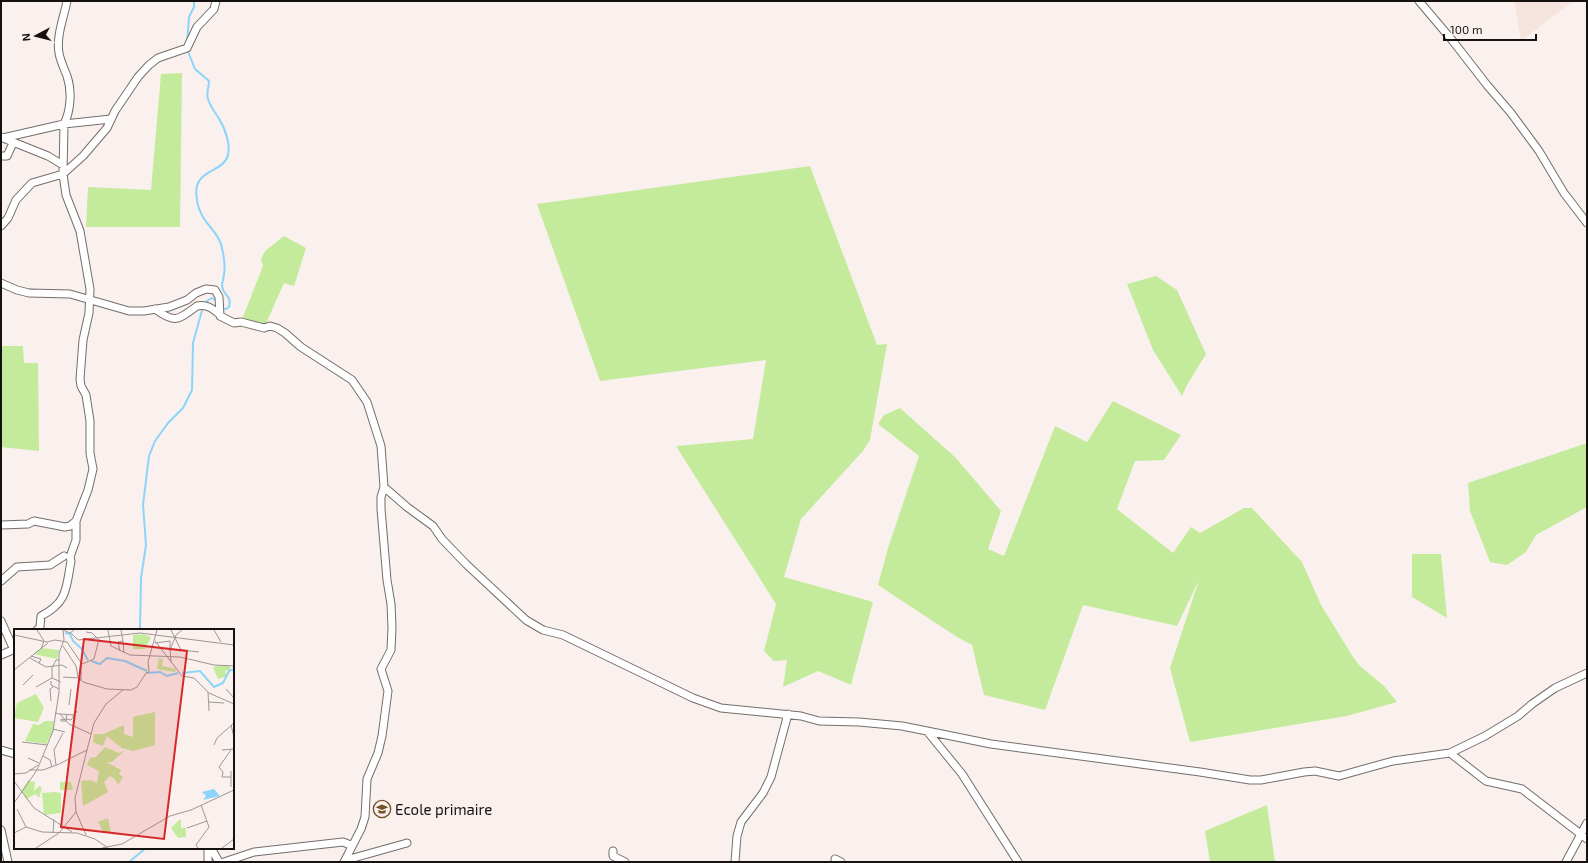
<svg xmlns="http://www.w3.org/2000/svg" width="1588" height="863" viewBox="0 0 1588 863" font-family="'Exo 2',sans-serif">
	<rect width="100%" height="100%" fill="#faf1ee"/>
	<path fill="#f6e5de" d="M1514,1H1574L1521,41Z"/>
	<path fill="#c4eb9b" d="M182,73L180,227H86L88,187L151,190L161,74Z
		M810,166L877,345L887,344L870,440L863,451L801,519L784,577L873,602L851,685L818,671L783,687L787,660L774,661L764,651L776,604L676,446L753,439L766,360L600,381L537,204Z
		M284,236L306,248L294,286L284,283L264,328L241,322L263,266L261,259L265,251Z
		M1156,276L1177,290L1206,354L1187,385L1182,396L1153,350L1127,284Z
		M1,346H23L24,363H38L39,451L1,447Z
		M1113,401L1181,435L1164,460L1135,461L1117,509L1173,553L1191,527L1200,533L1244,508H1252L1302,562L1321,605L1353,657L1360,666L1384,686L1397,702L1347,716L1190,742L1170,668L1199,580L1177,626L1083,605L1045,710L984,695L972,645L957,637L878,585L888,548L919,456L878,424L884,415L900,408L956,458L1001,511L988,549L1004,556L1055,426L1087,442Z
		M1587,443V507L1536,535L1526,552L1507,565L1490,562L1470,511L1468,483Z
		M1412,554H1441L1447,618L1412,597Z
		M1267,805L1275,862H1210L1205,831Z"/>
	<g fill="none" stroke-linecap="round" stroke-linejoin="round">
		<path stroke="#8bd4fa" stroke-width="2" d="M187,43L189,17L194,7V1
			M187,49L195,69L209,81C209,87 206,93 208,99C210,106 214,111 218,117C225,128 232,146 227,158C221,173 191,170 197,199C197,203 199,209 201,213C205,224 216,230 221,244C223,252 226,265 224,274C224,278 222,282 222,286C223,296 232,294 229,307L226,309L221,308
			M204,303L212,298L217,301
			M140,630L141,578L146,545L143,505L149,456L155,441L168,423L183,408L192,390L193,343L203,307
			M129,862L146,848"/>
		<defs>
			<path id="minor" d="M1419,1L1452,40L1487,85L1511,113L1539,151L1564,193L1587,223
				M1,137L3,138L64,124L111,119
				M3,138L48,156L63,165
				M1,156H7L13,143
				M1,226L8,218L16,200L32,183L63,174L83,156L107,128L115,111L138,77L149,65L158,58L187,48L197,27L214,9L216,1
				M1,283L17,290L29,293L70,294L129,311H144L169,307L187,300L196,293L206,289L215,290L219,297L220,316L234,323L241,322L264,328L270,326L277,328L285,333L301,347L352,380L367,402L381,446L384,487L381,497V509L387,580L391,604L392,628L391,650L381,669L388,691L382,736L378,753L367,779L365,817L361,829L344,862
				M155,309C175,324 178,320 197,306C206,304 212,308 218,313
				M384,487L407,507L433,526L442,539L466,564L526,620L543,630L563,635L693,698L721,708L801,716L819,721L859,722L902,726L927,731L962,774L1018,862
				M1,525L28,524L34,521L65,527L70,526L76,521
				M1,581L17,567L50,565L64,556
				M1,621L14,650
				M37,630L40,627L41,616C68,602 66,588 71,561L70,557L76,540V521L88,490L93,469L90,453V421L86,395L81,386L80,379L83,340L89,313L90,289L80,231L66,195L63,174L64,124C71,110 72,91 67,76C64,68 60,60 59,53C56,36 64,17 67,1
				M1,655L15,649
				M927,731L991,744L1200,772L1250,780H1261L1304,772L1315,771L1339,776L1393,761L1450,753L1485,736L1518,716L1532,704L1555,688L1587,673
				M1,750L15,754
				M1450,753L1486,781L1522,789L1587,839
				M1,830L8,862
				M208,848V862
				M211,848L219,862
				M613,851V856L625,862
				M835,859L841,862
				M346,860L407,843
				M224,862L254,852L343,842L348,844L352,846
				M735,862L737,836L741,822L763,793L771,777L788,714
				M1566,862L1587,823"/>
		</defs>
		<use href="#minor" stroke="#746d6a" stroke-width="9"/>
		<use href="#minor" stroke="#fff" stroke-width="7"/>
	</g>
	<defs>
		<symbol id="school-ring" viewBox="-11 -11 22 22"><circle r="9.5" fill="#faf1ee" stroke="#705126" stroke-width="1.5"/><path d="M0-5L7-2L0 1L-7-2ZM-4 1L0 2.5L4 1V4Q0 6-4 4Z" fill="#705126"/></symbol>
	</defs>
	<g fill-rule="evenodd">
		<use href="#school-ring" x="372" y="799" width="20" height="20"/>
	</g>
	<g text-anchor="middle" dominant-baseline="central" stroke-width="3" stroke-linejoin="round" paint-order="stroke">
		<g font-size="15" fill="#141110" stroke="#faf1ee" text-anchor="start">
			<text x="395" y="809">Ecole primaire</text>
		</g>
	</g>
	<g transform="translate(14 629)">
		<rect width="220" height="220" fill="#faf1ee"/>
		<path d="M128,5L137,8L131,20H119V6ZM28,19L45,21L43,30L19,25ZM145,29L149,30L148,37L162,40L161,43L143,40ZM210,36L215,37L217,41L211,42L213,47L204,50L199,38ZM22,65L30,79L24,93L0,89L3,74ZM141,83V116L119,122L108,119L93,107L89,117L79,113L80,105H90L110,96V105L119,108V88ZM31,92H40L39,102L32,115L11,112L19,95L25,96ZM91,118L105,124L111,121L98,133H92L107,141L105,145L109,148L104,156L101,150L96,147L90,153L94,163L69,177L67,152L77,151L83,154L85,142L73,136L76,129L82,128ZM15,150V152L21,153L20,162L25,157L28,159L25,169L22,165L12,170L8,161ZM46,153H57L59,161H46ZM41,163L47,164V184L30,186L28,164ZM94,189L97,204H90L84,193ZM165,191H167V199H172V208L164,209L157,199Z" fill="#c4eb9b"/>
		<path d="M200,160L206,167L189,171L192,167L188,163Z" fill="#8bd4fa"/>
		<path fill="none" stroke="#8bd4fa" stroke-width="2" d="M51,4L56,5L59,12L67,19L74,31M77,32L86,35L93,29L111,32L133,42M133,44L146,43L153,47L164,44M168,44L186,42L200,58L209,54L215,42L220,40"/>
		<path fill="none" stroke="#9e9795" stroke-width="1" d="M23,1L30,12L27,20M49,1L56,4L60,1M94,1L97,17L116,26L166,28L200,36L220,37M157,1L167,21L185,23M200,1L207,13M72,3L78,4L84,10M57,4L64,11L126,4L220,16M0,6L33,13L41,11L53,13L68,35L80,30L85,10M109,12L110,24M141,12L168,47L180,49L195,64L220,75M141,14L156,12V22M49,17L62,37L64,48L69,53L93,60L117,61L123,58L132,44L135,43L134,33L143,1M106,22L104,13L109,12L107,1M17,27L27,30L25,34M16,29L32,38L48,36L53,39M157,33L156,21L162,6L168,1M67,36V52M0,41L34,14M49,48L65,49M38,49V39L42,31H45M37,52V56L45,60M9,56L19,46M22,58L38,49L47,53M212,60L220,69M194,63L195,82M37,72L36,60L39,58M195,73L210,74M55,76L57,60M41,84L46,85L55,95L77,105M46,85L60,86M53,85L52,91L47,90V92H53M52,90L57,91L63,82M217,96L220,108M39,100L51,103M8,113L33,116M200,116L203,109L220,94M208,121L220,120M29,127L36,131L38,138M14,129L25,134M42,136L40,121L49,104M15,141H29L45,135L73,121L80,94L92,75L109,61M217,142V158M0,145L12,144L24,136M217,148H208L209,143L205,138L217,121M0,152L20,179L58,203M0,174L23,141L39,102L45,63V24L50,11L49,1M3,180L12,198M173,199L193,192M0,204L12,198L28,203L63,204L81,210L94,219M39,204L40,190M72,206L62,183L61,169L73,121M22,219L45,204L62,183M88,219L108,215L156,187L177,181L220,161M184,219L182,216L195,198L187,176M208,219L220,210"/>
		<path fill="#d62828" fill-opacity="0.15" stroke="#d62828" stroke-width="2" d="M70,10L173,22L150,210L47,198Z"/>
		<rect width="220" height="220" fill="none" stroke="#141110" stroke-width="2"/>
	</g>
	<rect width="1588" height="863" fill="none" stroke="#141110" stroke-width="4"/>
	<g transform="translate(36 36) rotate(263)" stroke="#faf1ee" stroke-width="3" paint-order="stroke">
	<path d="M0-3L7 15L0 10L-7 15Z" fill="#141110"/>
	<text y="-6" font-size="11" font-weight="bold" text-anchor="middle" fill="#141110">N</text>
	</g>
	<path d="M1444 34v6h92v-6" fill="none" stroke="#141110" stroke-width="2"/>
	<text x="1450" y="34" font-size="12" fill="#141110" stroke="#faf1ee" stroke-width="3" paint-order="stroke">100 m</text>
</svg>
